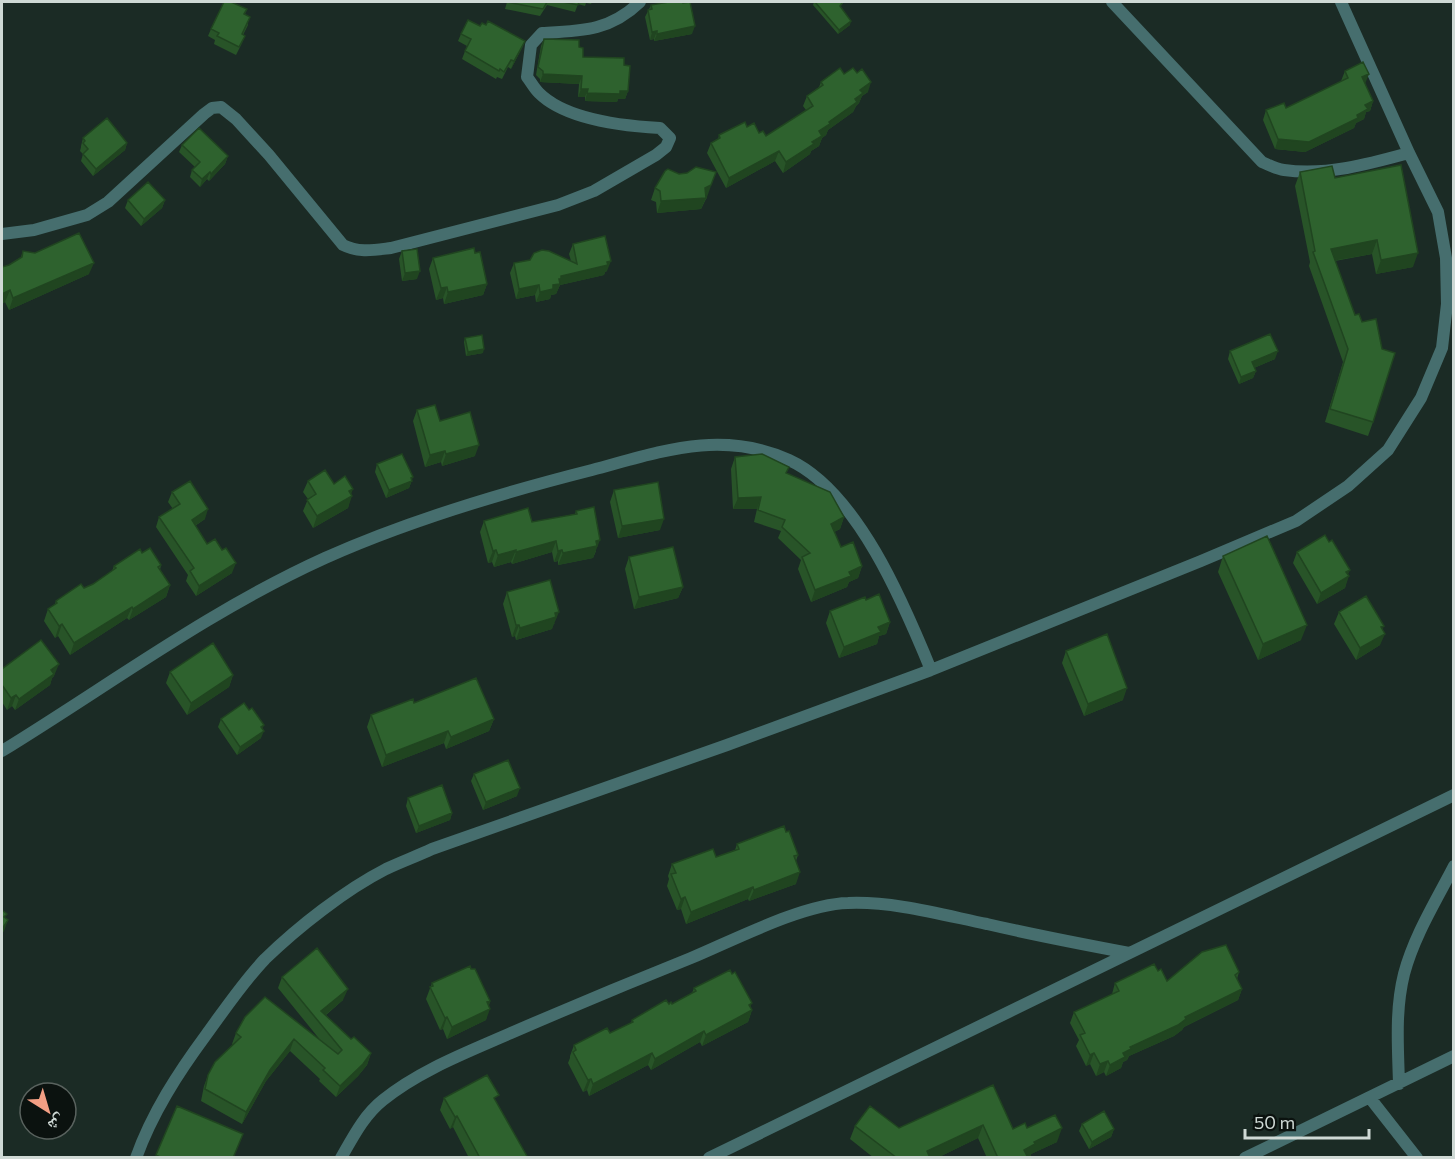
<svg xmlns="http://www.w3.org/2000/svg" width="1455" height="1159" viewBox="0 0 1455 1159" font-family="Commissioner,'Noto Naskh Arabic',sans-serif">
	<rect width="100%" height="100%" fill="#1b2b25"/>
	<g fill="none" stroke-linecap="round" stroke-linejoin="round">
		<path stroke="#466e6e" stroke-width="12" d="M1112,2L1262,162C1269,165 1276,169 1284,170C1326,176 1369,164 1409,153
			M2,234L34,230L87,215L108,202L204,114L212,108L221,107L236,119L269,155L343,245C359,253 374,250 391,248L558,205L594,191L656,155L666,147L670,138L660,128C623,126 566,120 539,93C534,88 531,82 527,77L531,45L542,33C582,31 610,31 640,2
			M2,751C108,686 210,610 325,558C410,520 501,493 592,470C660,452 720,429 789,460C857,491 904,604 931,670
			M1399,1084C1398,1047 1395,1010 1404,974C1414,936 1436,901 1454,866
			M1370,1098L1417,1158
			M136,1158C152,1113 178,1073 206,1035C225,1009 243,982 265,959C298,927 345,890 386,869C401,862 417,856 432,849L727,745L931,670L1201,561L1296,521L1348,486L1388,450L1421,398L1442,348L1447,304L1446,258L1438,212L1409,153L1341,2
			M341,1158C353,1137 364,1115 383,1100C420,1070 468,1052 511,1033C571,1007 631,982 691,958C734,940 803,904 848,903C893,901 943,915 987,924C1034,935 1081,944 1129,953
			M709,1158L1454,795
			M1245,1158L1454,1056"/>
	</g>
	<path fill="#285428" d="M507,2H592L591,4L586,3L585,6L578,4L575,12L547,5L540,16L505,9Z
		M814,2H844L840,7L850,25L838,34L813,5Z
		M651,5L692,34L654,41V39L650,40L645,17Z
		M247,9L245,14L248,25L243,35L245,36L242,43L236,55L214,44L215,40L208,36L211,29Z
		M486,25L525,41L522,48L511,69L508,67L502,79L497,77L496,79L462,59L467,46L458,41L461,34L480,26Z
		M544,39L579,47L583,57L624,65L628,91L625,99H618L617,102L585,101V97H578L579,84L540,82V79L536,75L541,46Z
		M1345,71L1365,84L1373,101L1370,111L1366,112L1364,119L1356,123L1354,128L1305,152L1275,149L1263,120L1266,110L1286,108L1341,81Z
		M844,74L868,92L862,96L859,103L856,106L853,112L828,130L826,135L822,138L819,146L811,151L810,154L783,173L775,161L726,188L707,153L711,143L718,140L719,135L747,127L766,136L806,110L803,106L807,96L819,87L821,82Z
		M83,138L127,143L125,150L93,176L81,161L83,154L80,151L81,147V146Z
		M182,145L228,156L225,164L209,181L207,179L200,187L190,177L192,170L195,167L179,152Z
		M1300,172L1335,178L1413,267L1376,274L1372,254L1335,261L1373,422L1368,436L1325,422L1343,362L1309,266L1310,262L1295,186Z
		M655,188L707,197L701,209L657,213L656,202L651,200Z
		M128,200H165L162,208L141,226L125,208Z
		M573,244L607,271L605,272L604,275L560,285L556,294L551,295L550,299L536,302L535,295L516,299L510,273L514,263L530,260L571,261L569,254Z
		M23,251L89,274L9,310L5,302L2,304V267L9,265L21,257Z
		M402,251L417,279L402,281L399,259Z
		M475,253L487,284L483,295L444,304L443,298L436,300L429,269L433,258Z
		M465,338L483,353L466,356L464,342Z
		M1230,351L1275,359L1254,368L1256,371L1253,378L1239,384L1228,359Z
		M417,410L440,421L475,456L442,466L441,462L425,467L413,421Z
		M735,457L787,473L844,517L840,529L834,532L841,547L862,566L858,578L849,582L847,587L811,602L798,569L801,560L778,538L781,531L754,522L757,509H733L731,469Z
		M377,464L412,480L409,488L386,498L375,472Z
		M308,481L334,484L351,495L348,508L313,528L303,511L308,499L303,492Z
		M614,490L660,530L618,538L610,502Z
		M172,492L205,519L195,526L207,544L232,573L196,596L186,581L188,575L156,527L159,517L173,509L168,502Z
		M576,511L596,551L593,558L558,565V561L554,562L552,552L512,564L511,562L494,567L492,562L488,563L480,532L484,521L532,522L575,514Z
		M1329,542L1348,575L1345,588L1317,604L1293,563L1297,552Z
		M142,553L161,565L160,570L170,585L166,597L129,620L127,618L70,655L58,636L55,638L44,621L48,609L54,606L56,601L93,584L112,571L114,566Z
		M1223,556L1301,640L1258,660L1218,572Z
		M629,557L683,587L678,598L634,609L625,569Z
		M507,592L555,624H553L552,629L516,640L515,636L512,637L503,604Z
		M866,600L890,622L886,634L879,636L877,644L839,658L826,623L830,611Z
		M1339,612L1382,630L1380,645L1356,660L1334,624Z
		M1066,651L1123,700L1084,716L1062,663Z
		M2,669L54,676L52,678L50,685L15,710L12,706L7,710L2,702Z
		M170,672L233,675L229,687L187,715L166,683Z
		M249,710L262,729L261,738L237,755L218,727L221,719Z
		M371,715L494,719L489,731L446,749L444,743L382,767L367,727Z
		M474,774L517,796L483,810L471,781Z
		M408,798L452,813L450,820L416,833L406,806Z
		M786,832L798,855L796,861V884L749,901L748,899L686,924L681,909L677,910L667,886L669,879L668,876L672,864L716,857L735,850L737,844Z
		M1158,971L1167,981L1239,972L1237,979L1242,989L1238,1000L1184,1027L1182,1030L1174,1036L1129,1056L1127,1060L1123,1062L1121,1068L1106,1076L1104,1072L1096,1076L1090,1064L1086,1066L1076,1046L1079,1040L1070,1023L1074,1012L1112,994L1115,983Z
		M282,977L343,1000L326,1015L351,1039L371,1053L367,1065L358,1076L336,1097L319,1081L320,1079L290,1051L266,1081L242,1124L201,1101L204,1086L208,1075L233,1045L232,1044L236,1033L321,1041L278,988Z
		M432,983L490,1001L486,1020L447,1039L443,1029L440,1030L426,999Z
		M694,988L750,1007L752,1010L748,1022L702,1046L700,1042L651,1070L648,1065L589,1096L587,1090L583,1092L568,1063L570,1058V1056L574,1045L610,1033L631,1023L632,1020L669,1004H672L692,993Z
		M993,1085L1013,1129L1027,1128L1057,1142L1031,1154L1030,1158H987L978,1138L937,1158H874L850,1139L855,1126L899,1128Z
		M444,1098L496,1101L528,1158H469L453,1127L450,1129L440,1110Z
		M1082,1124L1114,1129L1111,1137L1089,1149L1079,1131Z"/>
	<path fill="#204520" d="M851,21L850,25L838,34L839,30Z
		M695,26L692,34L654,41L657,34Z
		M657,31L654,39L650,40L652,32Z
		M525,41L522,48L511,69L514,61Z
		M543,74L582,76L579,84L540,82Z
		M1369,74L1365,84L1362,77Z
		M871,82L868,92L862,96L859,103L856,106L853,112L828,130L826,135L822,138L819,146L811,151L810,154L783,173L786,162L812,142L819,131L855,99L860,90Z
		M581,89H588L585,97H578Z
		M620,91H628L625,99H618L617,102L585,101L587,93Z
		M1373,101L1370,111L1366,112L1364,119L1356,123L1354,128L1305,152L1275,149L1278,139L1357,115L1365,105Z
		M127,143L125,150L93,176L96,169Z
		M779,151L775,161L726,188L729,178Z
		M228,156L225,164L209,181L211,174Z
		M210,172L207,179L200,187L202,179Z
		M716,172L707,197L705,198H706L701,209L657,213L661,201L705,188Z
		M165,200L162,208L141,226L144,219Z
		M1377,240L1372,254L1326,262L1331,249Z
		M1418,253L1413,267L1376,274L1381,260Z
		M611,261L607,271L605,272L604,275L560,285L556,294L551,295L550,299L536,302L540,292L553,285L561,276Z
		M94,263L89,274L9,310L13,298Z
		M420,271L417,279L402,281L405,273Z
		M487,284L483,295L444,304L448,292Z
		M539,285L535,295L516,299L519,289Z
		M447,287L443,298L436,300L441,288Z
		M10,290L5,302L2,304V294Z
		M484,349L483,353L466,356L468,352Z
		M1278,351L1275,359L1249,370L1252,362Z
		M1256,371L1253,378L1239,384L1241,377Z
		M479,445L475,456L442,466L446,454Z
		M445,451L441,462L425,467L430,455Z
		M413,477L409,488L386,498L389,490Z
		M353,489L350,497L352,496L348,508L313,528L317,516Z
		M761,497L757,509H733L738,498Z
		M208,509L205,519L188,530L192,520Z
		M844,517L840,529L827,536L831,524Z
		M664,519L660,530L618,538L622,526Z
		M600,540L593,558L558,565L563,553Z
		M556,541L552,552L512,564L516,552Z
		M496,550L492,562L488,563L493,551Z
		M516,550L511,562L494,567L498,555Z
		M562,550L558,561L554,562L558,551Z
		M236,563L232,573L196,596L199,586Z
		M862,566L858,578L849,582L847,587L811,602L815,590L849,572Z
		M1350,570L1347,577L1349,576L1345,588L1317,604L1321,593Z
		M170,585L166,597L129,620L133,609Z
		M683,587L678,598L634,609L639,597Z
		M132,607L127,618L70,655L74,643Z
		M559,612L552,629L516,640L520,628Z
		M890,622L886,634L879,636L877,644L839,658L844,647L878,627Z
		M62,624L58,636L55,638L59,626Z
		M516,625H519L515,636L512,637Z
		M1307,625L1301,640L1258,660L1263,644Z
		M1384,626L1380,637L1385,634L1380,645L1356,660L1360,648Z
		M59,664L54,676L52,678L50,685L15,710L19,699Z
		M233,675L229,687L187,715L191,703Z
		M1127,688L1123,700L1084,716L1088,704Z
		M16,695L12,706L7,710L11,698Z
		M494,719L489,731L446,749L451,737Z
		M264,725L261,733L264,731L261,738L237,755L240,747Z
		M448,731L444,743L382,767L386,755Z
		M520,788L517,796L483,810L486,802Z
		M452,813L450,820L416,833L419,826Z
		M800,872L796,884L749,901L754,890Z
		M753,887L748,899L686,924L691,912Z
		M685,897L681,909L677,910L681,899Z
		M8,920L4,931L2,934V929Z
		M348,989L343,1000L318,1021L321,1011Z
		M1242,989L1238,1000L1184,1027L1182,1030L1174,1036L1129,1056L1127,1060L1123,1062L1121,1068L1106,1076L1110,1065L1130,1047L1185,1017Z
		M490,1001L487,1011L490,1009L486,1020L447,1039L452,1027Z
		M752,1003L748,1012L752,1010L748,1022L702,1046L706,1035Z
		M447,1017L443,1029L440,1030L445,1018Z
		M704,1031L700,1042L651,1070L655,1059Z
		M294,1039L290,1051L266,1081L242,1124L246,1112L270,1070Z
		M371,1053L367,1065L358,1076L336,1097L340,1086Z
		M652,1053L648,1065L589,1096L593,1084Z
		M1094,1053L1090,1064L1086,1066L1090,1055Z
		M1108,1061L1104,1072L1096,1076L1100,1064Z
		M591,1079L587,1090L583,1092L588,1080Z
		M457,1116L453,1127L450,1129L455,1117Z
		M983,1125L978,1138L937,1158H925L927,1151Z
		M1062,1128L1057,1142L1031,1154L1030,1158H1021L1024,1150L1034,1142Z
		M1114,1129L1111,1137L1089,1149L1092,1142Z"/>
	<path fill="#2e622e" stroke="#204520" stroke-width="1.5" d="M224,2H231L247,9L244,14L250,17L242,34L245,36L239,47L217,36L219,33L211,29Z
		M507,2H547L543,9Z
		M563,2H579L578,5Z
		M669,2H683V3L690,2L695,26L657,34V31L652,32L648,10L652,9L651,5Z
		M815,2H843L840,6L851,21L839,30Z
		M468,20L480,26L482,23L486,25L488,21L525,41L514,61L511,60L504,72L500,69L499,71L465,51L471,39L461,34Z
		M544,39L579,40V47L583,48V57L624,58V65L630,66L628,91H620V94L587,93L588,89H581L582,76L543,74V71L538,67Z
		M1363,62L1369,74L1362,77L1373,101L1365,105L1368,109L1357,115L1358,118L1309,142L1278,139L1266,110L1284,103L1286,108L1348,78L1345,71Z
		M840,68L844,74L853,68L857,73L862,69L871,82L860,90L863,93L855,99L857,102L829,122L830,124L819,131L822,136L812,142L814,144L786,162L779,151L729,178L711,143L720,138L719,135L745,122L747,127L754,123L759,133L763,131L766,136L813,106L807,96L823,85L821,82Z
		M107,118L127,143L96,169L83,154L88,149L83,143L85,141L83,138Z
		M199,128L228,156L211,174L210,172L202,179L192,170L200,162L182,145Z
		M1401,165L1418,253L1381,260L1377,240L1331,249L1355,315L1359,314L1362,322L1376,319L1382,349L1395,353L1373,422L1330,409L1348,349L1313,252L1315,251L1300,172L1332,166L1335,178Z
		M696,167L716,172L711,185L705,188L706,198L661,201L660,191L655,188L665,171L668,169L679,174L687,173Z
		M148,182L165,200L144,219L128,200Z
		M79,233L94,263L13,298L10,290L2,294V267L9,265L22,257L23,251L35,253Z
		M605,236L611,261L607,262L608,265L561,276V279H559L560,284L553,285V289L540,292L539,285L519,289L514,263L530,260L534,253L542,250L549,251L577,264L573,244Z
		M474,248L475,253L480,252L487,284L448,292L447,287L441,288L433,258Z
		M417,249L420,271L405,273L402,251Z
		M1270,334L1278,351L1252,362L1256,371L1241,377L1230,351Z
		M482,335L484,349L468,352L465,338Z
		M435,405L440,421L470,412L479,445L446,454L445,451L430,455L417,410Z
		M402,454L413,477L411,478L412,481L389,490L377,464Z
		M762,454L789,467L786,473L830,492L844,517L831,524L841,547L853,542L862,566L849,572L851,576L815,590L802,557L810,553L782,527L785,520L758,510L761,497L738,498L735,457Z
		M325,470L334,484L345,476L353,489L349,491L352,496L317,516L307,500L316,494L308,481Z
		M190,481L208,509L192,520L207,544L215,539L222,550L226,548L236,563L199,586L190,571L194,568L159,517L180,504L172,492Z
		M658,482L664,519L622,526L614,490Z
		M594,507L600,540L596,541L597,546L563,553L562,550L558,551L556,541L516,552V550L498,555L496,550L493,551L484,521L528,508L532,522L577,514L576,511Z
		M1325,535L1329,542L1332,540L1350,570L1346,572L1349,576L1321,593L1297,552Z
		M1267,536L1307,625L1263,644L1223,556Z
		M673,547L683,587L639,597L629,557Z
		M150,548L161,565L158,567L170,585L133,609L132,607L74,643L62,624L59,626L48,609L57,603L56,601L81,584L84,588L93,584L116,568L114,566L140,549L142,553Z
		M550,580L559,612L555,613L556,617L520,628L519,625H516L507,592Z
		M879,594L890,622L878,627L881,632L844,647L830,611L865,597L866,600Z
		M1366,596L1384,626L1381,627L1385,634L1360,648L1339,612Z
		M1107,634L1127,688L1088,704L1066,651Z
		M41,640L59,664L51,670L54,674L19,699L16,695L11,698L2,685V669Z
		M213,643L233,675L191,703L170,672Z
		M476,678L494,719L451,737L448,731L386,755L371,715L413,699L414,703Z
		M244,703L249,710L252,708L264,725L261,727L264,731L240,747L221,719Z
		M508,760L520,788L486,802L474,774Z
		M442,785L452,813L419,826L408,798Z
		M784,826L786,832L789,831L798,855L794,856L800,872L754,890L753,887L691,912L685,897L681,899L671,874L676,873L672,864L713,849L716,857L739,849L737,844Z
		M2,910L7,914L4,917L8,920L2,929Z
		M1226,945L1239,972L1235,975L1242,989L1185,1017L1186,1019L1178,1025L1130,1047L1131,1049L1123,1053L1125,1057L1110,1065L1108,1061L1100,1064L1094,1053L1090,1055L1080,1035L1085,1033L1074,1012L1119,991L1115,983L1154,964L1158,971L1161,969L1167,981L1202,952Z
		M317,948L348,989L321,1011L351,1039L354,1037L371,1053L363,1064L340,1086L323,1070L325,1068L294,1039L270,1070L246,1112L205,1089L208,1075L215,1062L241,1037L236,1033L245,1017L265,997L338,1054L342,1050L282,977Z
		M470,966L471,969H475L490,1001L487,1002L490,1009L452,1027L447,1017L445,1018L430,987L433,986L432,983Z
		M730,970L732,974L735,972L752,1003L749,1005L752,1010L706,1035L704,1031L655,1059L652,1053L593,1084L591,1079L588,1080L573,1052L576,1050L574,1045L607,1028L610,1033L633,1022L632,1020L666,1000L669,1004L671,1002L672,1004L696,991L694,988Z
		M487,1075L499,1095L494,1098L528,1158H480L457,1116L455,1117L444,1098Z
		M993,1085L1013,1129L1025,1123L1027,1128L1055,1115L1062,1128L1034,1142L1035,1144L1024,1150L1028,1158H998L983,1125L927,1151L930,1158H897L855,1126L870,1106L899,1128Z
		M177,1106L243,1134L233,1158H162L156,1155Z
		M1104,1111L1114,1129L1092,1142L1082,1124Z"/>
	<rect width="1455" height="1159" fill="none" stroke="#cfd9d5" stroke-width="6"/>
	<g transform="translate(48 1111) rotate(143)"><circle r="28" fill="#0b120f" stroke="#59625e" stroke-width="1.5"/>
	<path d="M0-4.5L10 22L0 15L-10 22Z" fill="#f39f84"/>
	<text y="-9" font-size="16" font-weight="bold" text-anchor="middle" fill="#cfd9d5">ش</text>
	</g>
	<path d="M1245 1129v9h124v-9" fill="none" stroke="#cfd9d5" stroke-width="3"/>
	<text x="1254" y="1129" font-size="18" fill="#cfd9d5" stroke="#0b120f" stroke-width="4.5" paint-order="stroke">50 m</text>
</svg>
